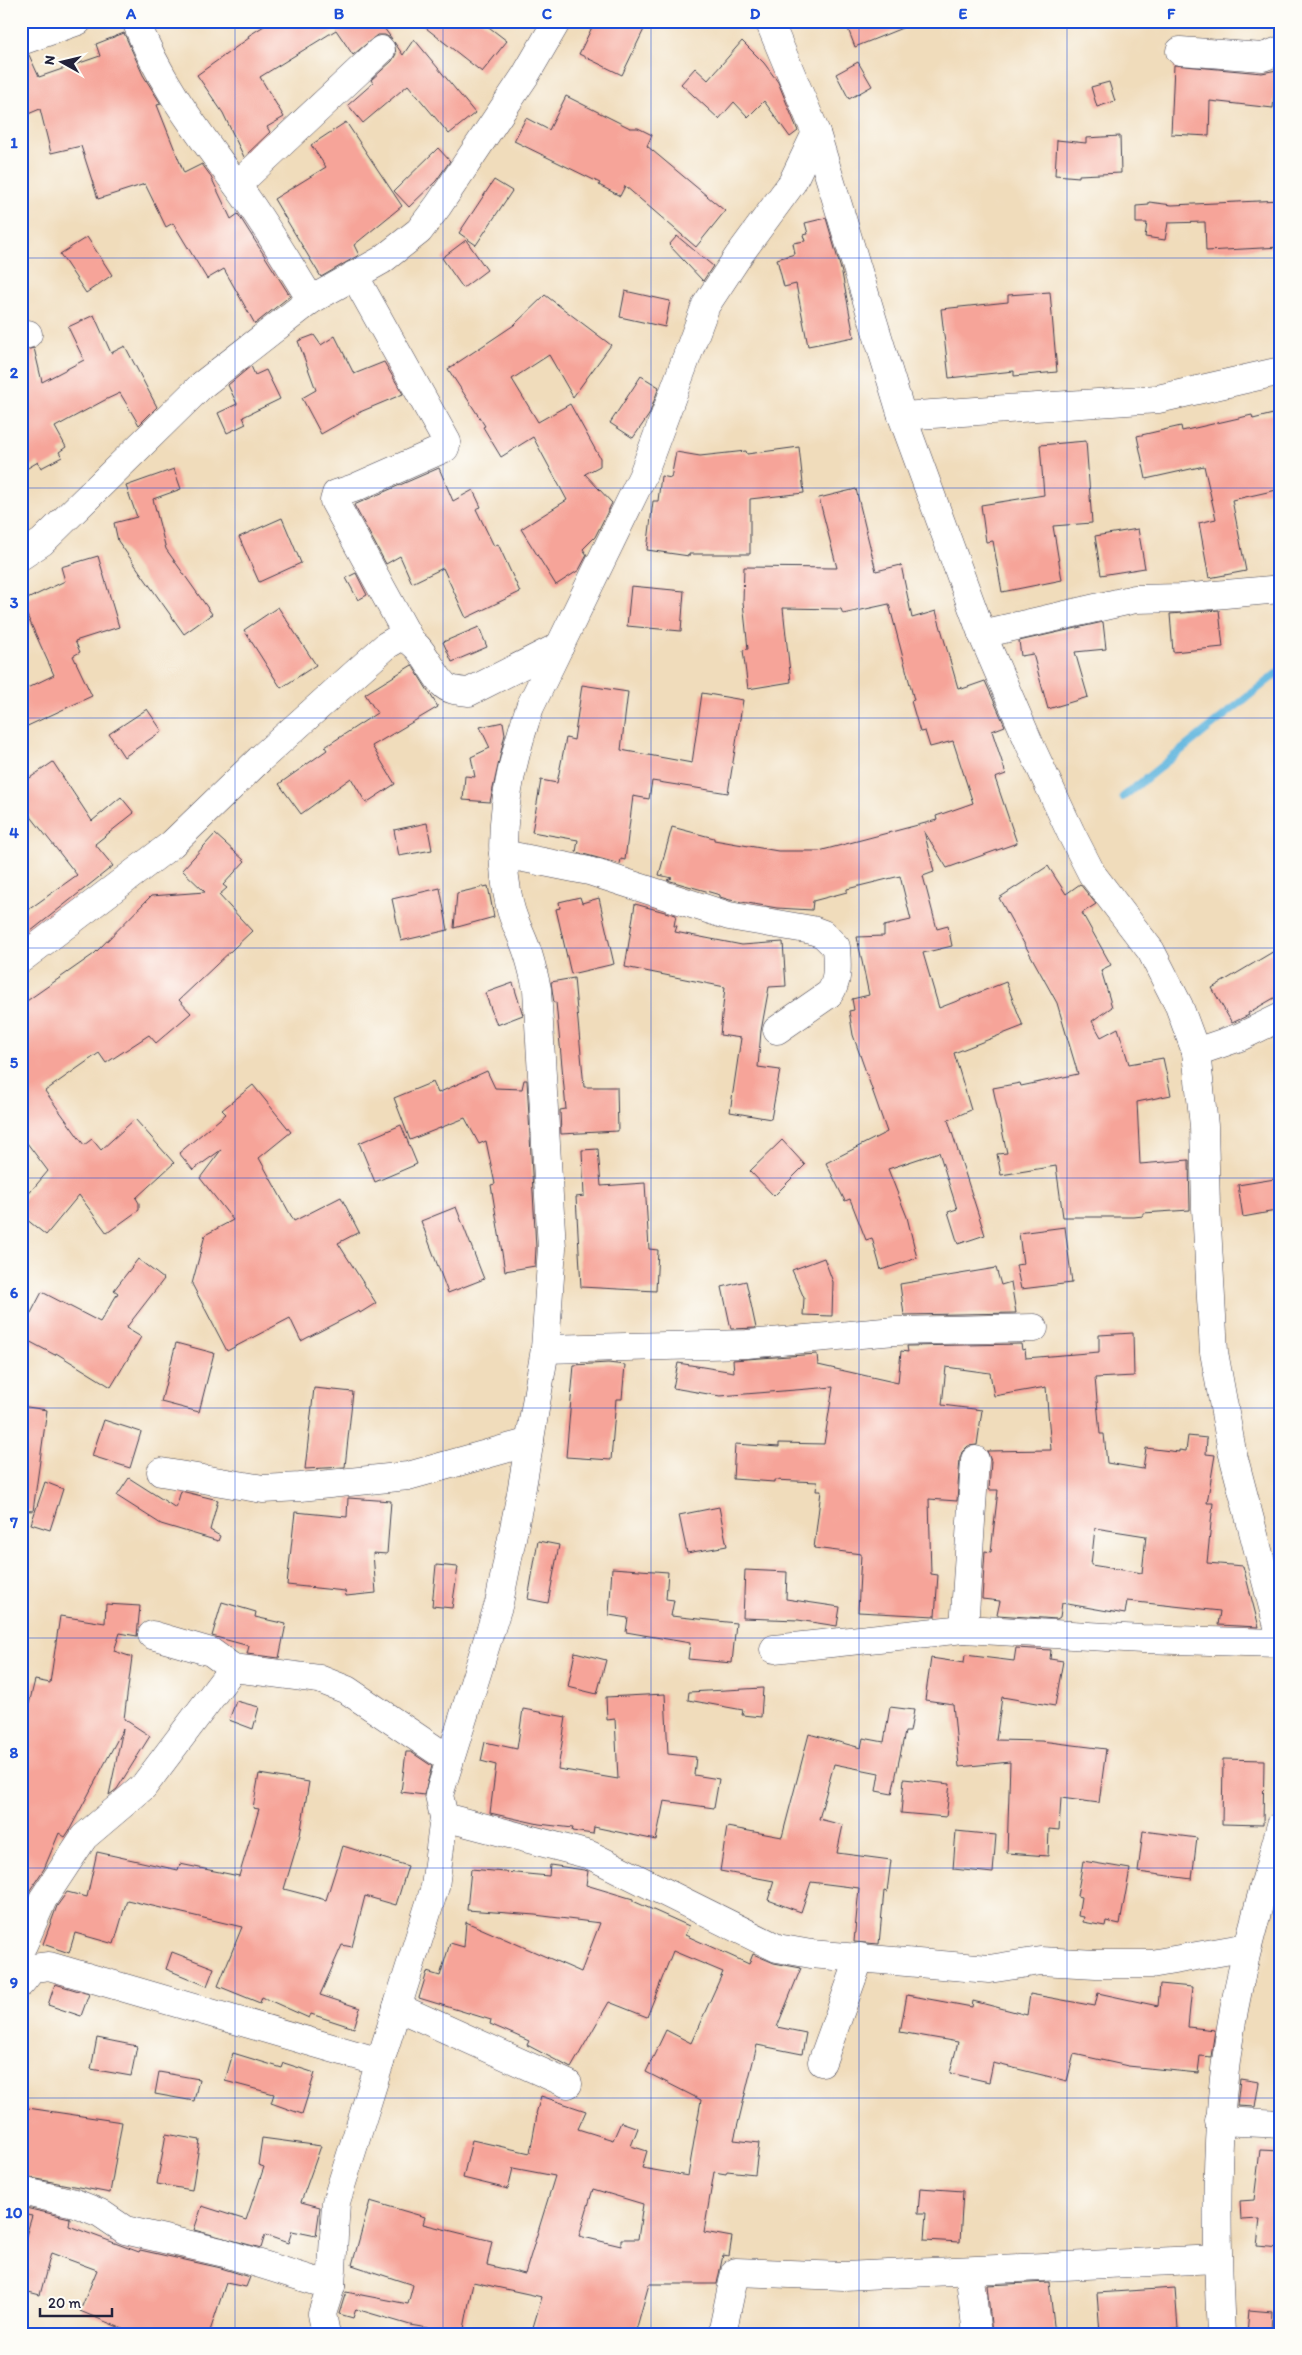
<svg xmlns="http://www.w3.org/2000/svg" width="1302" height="2355" font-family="Itim,sans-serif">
<rect width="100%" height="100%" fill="#fdfcf7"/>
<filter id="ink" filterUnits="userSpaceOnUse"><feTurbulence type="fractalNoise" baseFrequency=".02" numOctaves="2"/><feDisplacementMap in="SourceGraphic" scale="10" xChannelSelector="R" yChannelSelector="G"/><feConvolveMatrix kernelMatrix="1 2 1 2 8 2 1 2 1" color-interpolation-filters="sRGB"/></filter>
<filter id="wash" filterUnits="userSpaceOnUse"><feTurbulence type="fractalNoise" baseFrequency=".0096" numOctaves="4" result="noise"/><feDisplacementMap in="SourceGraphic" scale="20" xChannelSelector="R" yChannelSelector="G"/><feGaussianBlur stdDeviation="1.12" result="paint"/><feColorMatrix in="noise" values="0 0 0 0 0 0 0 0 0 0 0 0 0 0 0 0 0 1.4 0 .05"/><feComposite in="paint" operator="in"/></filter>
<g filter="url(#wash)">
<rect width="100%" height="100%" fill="#f0dcbb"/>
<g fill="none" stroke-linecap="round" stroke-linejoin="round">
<path stroke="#63b7df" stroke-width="8" d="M1123 797 1281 670"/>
</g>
<g id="blocks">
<g fill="#f6a499" fill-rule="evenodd">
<path d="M272 21H379L392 39 385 35H377L353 55 336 30 260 77 284 117 267 127 270 132 244 157 223 113 197 75 249 38 248 36Z"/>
<path d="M417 21H481L507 41 482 72Z"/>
<path d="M595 21H648L622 75 579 54Z"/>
<path d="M845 21H917V22L855 47Z"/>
<path d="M124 33 143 75 161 104 157 105 184 173 202 164 210 175 231 219 238 214 290 296 255 324 224 269 207 279 173 223 166 227 145 184 98 199 81 146 51 153 40 109 21 117V56L29 55 39 77 100 56 96 44Z"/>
<path d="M414 39 475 113 449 134 408 85 363 123 348 105 373 83 371 80 392 61 396 54 394 42 403 55Z"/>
<path d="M742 41 764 63 778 82 798 131 790 137 764 101 748 117 734 102 719 119 681 84 695 68 708 80Z"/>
<path d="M858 62 872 86 849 99 836 74Z"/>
<path d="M1174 65 1262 73 1277 70 1273 108 1210 101 1209 136 1171 134Z"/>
<path d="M1109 82 1115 101 1097 107 1091 87Z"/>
<path d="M566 96 630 128H638L652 135 647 146 725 211 696 247 625 186 620 196 599 185 600 183 514 141 526 118 549 130Z"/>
<path d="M346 122 402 206 354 245 359 255 321 277 274 199 326 167 311 145Z"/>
<path d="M1120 136 1121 173 1079 175V177L1055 175 1057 140 1086 143V138Z"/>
<path d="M438 148 450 161 436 181 409 207 394 191Z"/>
<path d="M494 180 512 191 476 245 459 233Z"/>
<path d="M1281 200V247L1206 251 1205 222 1168 223 1165 240 1145 237 1147 223H1136V206L1149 205V202L1172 205Z"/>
<path d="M826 218 842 273 854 337 808 346 796 284 784 287 777 259 795 254 793 243 805 241 803 235 808 234 805 223Z"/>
<path d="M677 236 713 266 703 281 669 245Z"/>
<path d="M87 237 112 275 86 293 60 254Z"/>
<path d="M466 240 487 270 463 288 442 258Z"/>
<path d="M625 291 670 301 665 327 620 317Z"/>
<path d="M1050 292 1057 372 1014 376V371L949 378 941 309 1008 302V295Z"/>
<path d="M545 295 611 345 573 397 549 355 512 379 538 422 570 404 600 458V466L585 474 612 503 595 537 583 549 587 555 579 570 556 585 521 529 567 500 533 437 501 457 483 427 485 426 448 369 514 325Z"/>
<path d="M94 315 111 353 125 346 157 407 139 425 120 393 105 400 55 427 66 447 59 452 62 457 41 468 38 462 21 472V351L34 348 42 382 84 360 68 327Z"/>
<path d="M314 335 321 345 335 336 354 374 384 362 403 394 360 412 321 434 302 398 316 390 298 341Z"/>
<path d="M251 366 255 375 266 370 280 399 243 417 246 424 227 433 218 413 237 404 228 385Z"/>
<path d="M641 376 659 387 649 415 633 438 610 423Z"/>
<path d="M1281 412V489L1232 500 1246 571 1209 578 1199 523 1216 519 1204 466 1146 479 1137 436 1181 426 1182 431 1252 415 1253 419Z"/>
<path d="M1086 441 1092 523 1053 526 1062 580 1002 592 993 541 986 542 981 505 1044 495 1040 445Z"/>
<path d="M799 447 804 493 750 499V554H689V556L647 550 653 501H658L661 476 671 478 676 452 700 456 746 451 747 454Z"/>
<path d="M439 468 453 501 473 490 481 507 476 509 494 546 498 544 520 592 466 618 443 568 412 583 400 556 386 564 354 505Z"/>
<path d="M174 469 181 489 153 499 166 549 212 614 184 634 118 541 114 523 137 517 126 486Z"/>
<path d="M856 489 876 571 901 565 912 618 936 611 958 688 962 687V689L985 681 1005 726 992 731 1006 774 995 778 1017 843 947 868 924 831 934 872 923 876 937 929 948 926 952 946 923 953 939 1008 1006 982 1023 1026 954 1053 971 1110 948 1120 985 1235 958 1244 948 1212 957 1209 939 1152 888 1169 907 1217 917 1258 881 1270 872 1238 866 1240 850 1199 845 1201 826 1163 887 1132 853 1035 849 1011 854 1010 852 999 869 995 857 937 884 936V926L911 920 900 876 847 889V892L813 901 812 910 777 908 730 900 720 897V895L667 880 672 878 659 875 672 827 714 838V840L778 851H819L937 820 936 816 973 803 953 741 930 747 925 731 920 732 911 701 914 700 889 604 843 614 841 609 783 608 791 682 748 689 743 650 748 649 743 602 744 567 837 568 819 498Z"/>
<path d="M282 518 301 563 259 582 239 537Z"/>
<path d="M1138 529 1145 568 1101 575 1095 536Z"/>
<path d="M98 556 119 627 75 641 80 652 73 656 92 696 21 729V691L54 675 21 602 65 581 61 567Z"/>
<path d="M356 573 367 595 358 600 346 578Z"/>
<path d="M631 586 684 591 681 631 627 626Z"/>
<path d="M278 607 316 665 281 688 244 630Z"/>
<path d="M1219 610 1223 647 1173 652 1170 614Z"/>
<path d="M1103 622 1106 649 1075 652 1088 697 1048 709 1033 654 1021 656 1019 641Z"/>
<path d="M479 627 487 647 452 662 443 642Z"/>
<path d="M412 665 438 707 372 746 395 784 366 803 351 778 301 814 279 784 327 750 325 747 377 713 365 694Z"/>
<path d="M582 685 628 692 621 750 692 763 702 693 743 700 728 793 652 781 649 799 633 796 625 860 621 859 620 864 576 852 578 840 532 832 541 780 557 783 566 738 574 740Z"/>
<path d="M147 709 162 731 124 757 109 734Z"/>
<path d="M503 722 505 734 490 802 463 800 465 776 475 777 471 757 490 748 480 727Z"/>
<path d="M53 762 92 821 121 797 134 813 95 844 113 866 21 939V915L77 875 21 804V784Z"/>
<path d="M427 823 432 850 399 856 394 830Z"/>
<path d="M215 834 245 861 223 885 227 888 219 895 252 931 179 1000 191 1013 156 1043 149 1035 106 1063 99 1053 45 1091 84 1145 92 1139 101 1150 135 1119 174 1163 136 1198 139 1203V1210L107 1233 79 1195 46 1235 21 1215V1203L48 1171 21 1135V1005L94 954 151 896 205 892 182 870Z"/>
<path d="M1048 866 1066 894 1080 884 1096 904 1082 913 1111 965 1101 970 1112 1007 1092 1021 1101 1037 1118 1028 1129 1064 1163 1058 1171 1095 1137 1102 1140 1164 1189 1160 1190 1210 1143 1213V1216L1134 1217H1063L1056 1166 1001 1175 997 1154 1007 1153 993 1088 1020 1083 1021 1086 1078 1074 1057 1003 999 898Z"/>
<path d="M488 886 494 917 454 928 457 893Z"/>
<path d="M440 888 448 930 401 941 392 899Z"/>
<path d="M580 897 582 903 599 898 614 964 571 974 556 909 560 908 559 902Z"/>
<path d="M635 904 676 915 674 926H677L675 932 742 945 783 942 786 986 769 987 761 1031 758 1067 780 1070 771 1119 730 1112 741 1038 720 1035 725 987 625 967Z"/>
<path d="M1281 947V994L1248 1013 1249 1015 1232 1023 1212 988Z"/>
<path d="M574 978 584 1087H617L618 1131 561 1134 560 1110 566 1109 556 1002 554 1003 551 982Z"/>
<path d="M513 983 523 1015 497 1025 485 993Z"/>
<path d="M487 1071 495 1088 522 1089 524 1080H527L536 1248 535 1266 505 1271 491 1185 495 1184 486 1141 479 1144 465 1118 410 1140 394 1098 433 1082 438 1093Z"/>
<path d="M253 1085 291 1132 259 1158 294 1221 341 1197 359 1232 338 1243 376 1303 360 1313 359 1311 301 1341 290 1318 227 1351 192 1284 205 1235 233 1220 200 1178 221 1150 193 1170 179 1153 226 1114 222 1110Z"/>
<path d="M401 1125 417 1164 375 1182 359 1143Z"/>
<path d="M782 1140 805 1165 774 1196 750 1171Z"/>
<path d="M598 1149 601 1186 645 1183 649 1249 658 1250 656 1291 581 1287 576 1197 584 1196 582 1150Z"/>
<path d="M1281 1178V1210L1243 1217 1238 1185Z"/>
<path d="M456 1207 484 1279 448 1293 421 1221Z"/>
<path d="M1065 1227 1072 1283 1021 1289 1016 1265 1023 1264 1019 1233Z"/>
<path d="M824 1258 833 1282 832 1316 803 1315 804 1298 792 1270Z"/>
<path d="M138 1259 164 1279 126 1328 141 1337 111 1387 56 1353 55 1355 21 1337V1332L42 1292 100 1322 118 1293 114 1290Z"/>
<path d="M996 1268 1001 1285 1011 1282 1016 1313 904 1315 900 1284Z"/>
<path d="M746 1281 756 1328 731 1329 722 1287Z"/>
<path d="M1133 1333 1134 1376 1095 1378 1100 1434H1104L1107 1463 1143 1469 1146 1448 1179 1452V1450L1186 1451 1188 1436 1207 1438 1206 1454 1215 1455 1207 1503H1213L1207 1563 1243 1566 1259 1627 1218 1625 1220 1611 1127 1601 1125 1614 1062 1603 1060 1617 1057 1619 997 1615 1000 1601 982 1599 985 1551 991 1552 998 1490H989L991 1461 987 1451 1051 1450 1046 1387 994 1396 990 1373 946 1367 942 1405 982 1410 977 1445 968 1446 962 1452 960 1458 957 1501 929 1499 931 1574 938 1575 935 1616 858 1612 861 1554 814 1548 821 1491H816L817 1482 774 1480V1482L733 1479 735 1444 779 1447V1443L824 1444 833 1387 720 1396 673 1388 678 1363 734 1372 733 1360 817 1354 818 1365 898 1383 901 1351 908 1352 907 1346 1021 1344 1022 1350 1025 1349 1026 1358 1099 1352V1335ZM1095 1528 1146 1536 1142 1573 1091 1565Z"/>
<path d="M176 1343 214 1353 199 1412 161 1402Z"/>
<path d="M608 1363 625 1365 622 1399H616L611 1460 566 1457 574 1365Z"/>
<path d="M314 1388 353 1392 345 1467 305 1469Z"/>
<path d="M21 1406 47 1410 33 1511 21 1510Z"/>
<path d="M104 1420 141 1432 130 1468 92 1456Z"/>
<path d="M129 1478 176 1508 181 1491 218 1500 210 1530 220 1536 218 1541 161 1524 117 1496Z"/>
<path d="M45 1482 63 1489 50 1530 31 1524Z"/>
<path d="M348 1498 391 1501 387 1554 373 1553 376 1593 346 1596 345 1591 287 1585 295 1512 347 1517Z"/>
<path d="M719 1507 727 1546 687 1553 679 1515Z"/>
<path d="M538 1541 559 1545 548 1603 528 1599Z"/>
<path d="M436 1565 458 1567 452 1608 432 1606Z"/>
<path d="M612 1568 668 1572 666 1599 674 1600 671 1616 736 1623 732 1663 688 1659 690 1643 626 1632 628 1618 609 1615Z"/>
<path d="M745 1570 787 1572 786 1599 840 1607 837 1626 798 1620 743 1618Z"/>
<path d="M222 1602 256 1612 255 1617 286 1624 279 1658 247 1654 249 1646 212 1636Z"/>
<path d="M106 1604 140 1606 137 1636 120 1633 114 1651 132 1657 124 1719 150 1736 117 1789 109 1795 123 1729 69 1831 65 1837 59 1833 44 1869 30 1890 21 1910V1710L27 1712 35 1680 50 1683 60 1616 105 1623Z"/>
<path d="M1016 1648 1051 1650 1050 1659 1063 1661 1055 1706 1002 1697 996 1740 1041 1741 1106 1749 1099 1803 1061 1798 1059 1830 1049 1829 1048 1856 1007 1853 1010 1762 959 1767 953 1704 925 1700 931 1658 964 1663 965 1655 1014 1661Z"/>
<path d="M575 1652 606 1660 597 1694 568 1687Z"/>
<path d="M763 1688 761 1717 742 1715 743 1710 688 1700 689 1692Z"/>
<path d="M665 1694 668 1754 696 1757 694 1775 719 1779 714 1808 664 1801 656 1840 594 1827 593 1834 572 1831 573 1828 539 1824 490 1813 496 1765 481 1761 485 1742 517 1749 523 1709 566 1717 558 1769 618 1779 615 1719 607 1720 606 1697Z"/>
<path d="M236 1701 259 1707 253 1729 229 1720Z"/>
<path d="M890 1707 914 1710 910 1732H905L892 1794 876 1791 879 1773 834 1764 819 1819 843 1825 837 1853 891 1860 887 1892 884 1891 879 1944 854 1942 859 1888 811 1882 801 1912 768 1900 774 1881 720 1871 727 1827 782 1837 809 1734 861 1748 863 1738 884 1742Z"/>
<path d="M406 1752H411L432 1766 424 1795 401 1792Z"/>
<path d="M1223 1759 1264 1760 1263 1825 1222 1824Z"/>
<path d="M259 1774 309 1782 300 1835 284 1889 326 1900 343 1846 408 1866 396 1905 365 1896 352 1947 342 1945 320 1995 360 2008 354 2028 311 2014 309 2018 262 1997 260 2003 218 1986 242 1927 127 1900 114 1944 75 1933 69 1953 43 1944 57 1906 67 1892 87 1897 97 1852 178 1870 180 1864 239 1876 259 1809 253 1808Z"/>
<path d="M904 1779 950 1784 946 1817 901 1813Z"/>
<path d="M956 1831 996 1835 993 1873 953 1869Z"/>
<path d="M1143 1831 1197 1838 1192 1879 1138 1872Z"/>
<path d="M1083 1861 1130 1869 1120 1924 1106 1921 1105 1926 1083 1922 1084 1917 1078 1916 1081 1897 1077 1896Z"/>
<path d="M550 1865 584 1870 588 1871 586 1885 633 1899V1901L689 1926 685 1935 749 1964 753 1954 774 1963 801 1968 777 2027 806 2033 802 2054 757 2045 734 2140 759 2143 755 2174 727 2171 726 2174 714 2172 704 2232 732 2237 729 2256 723 2255 717 2284H649L635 2334H531L542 2297 473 2282 463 2334 410 2325 356 2309 353 2318 339 2314 346 2292 408 2304 413 2285 352 2265 370 2201 425 2217 423 2224 492 2241 487 2265 525 2274 555 2176 513 2168 508 2189 463 2178 472 2140 530 2153 537 2115 536 2114 541 2096 586 2111 578 2129 613 2140 621 2122 638 2128 631 2146 647 2151 642 2168 688 2176 701 2100 646 2072 666 2030 691 2043 723 1972 673 1951 647 2017 609 2002 571 2068 527 2045 529 2041 490 2024 491 2020 419 1998 427 1972 440 1976 450 1943 464 1947 466 1922 581 1972 600 1923 535 1915 467 1910 471 1869 549 1876ZM593 2189 643 2204 638 2239H621V2246L579 2236Z"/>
<path d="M172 1952 214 1968 207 1986 166 1969Z"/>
<path d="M55 1984 89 1994 81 2016 48 2005Z"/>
<path d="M1160 1984 1192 1987 1188 2027 1215 2030 1211 2057 1200 2056 1198 2073 1128 2066 1074 2054 1067 2081 993 2063 989 2082 950 2073 958 2042 900 2032 907 1995 972 2007 973 2001 1027 2015 1030 1994 1095 2006 1098 1993 1158 2006Z"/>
<path d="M97 2038 137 2046 131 2076 91 2069Z"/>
<path d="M233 2053 282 2068 284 2063 315 2073 302 2114 271 2103 274 2094 225 2081Z"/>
<path d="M159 2072 199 2079 194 2101 155 2094Z"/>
<path d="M1240 2079 1259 2082 1255 2107 1237 2106Z"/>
<path d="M21 2107 122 2122 110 2193 21 2176Z"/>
<path d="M166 2134 200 2140 192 2190 157 2184Z"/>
<path d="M262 2138 321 2146 301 2202 320 2207 316 2236 292 2231 288 2243 265 2235 261 2248 194 2230 202 2206 246 2220 264 2167 258 2165Z"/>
<path d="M1260 2150 1281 2151V2248L1257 2246 1260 2219 1241 2220 1240 2201 1254 2200Z"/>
<path d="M920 2188 963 2191 960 2242 924 2240 926 2213H918Z"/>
<path d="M21 2207 70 2218 69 2226 139 2252 140 2250 221 2268 250 2277 246 2287 226 2283 209 2334H135L80 2311 97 2270 51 2253 40 2295 21 2290V2252L32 2216 21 2214Z"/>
<path d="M1049 2282 1055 2334H992L987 2285Z"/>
<path d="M1175 2288 1178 2329 1100 2334 1097 2293Z"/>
<path d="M1249 2310 1272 2312 1271 2334H1247Z"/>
</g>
</g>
</g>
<g filter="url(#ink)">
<use href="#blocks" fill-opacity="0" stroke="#413e4e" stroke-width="1"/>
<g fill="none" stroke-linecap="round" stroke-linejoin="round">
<g stroke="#413e4e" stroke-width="29">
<g id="minor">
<path d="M136 21C160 86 204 139 244 195 268 229 289 264 311 300"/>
<path d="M769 21 816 133 902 416 982 634 1030 745 1071 833 1092 874 1151 951 1179 1006 1196 1052 1204 1126 1206 1208 1214 1352 1232 1451 1281 1638"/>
<path d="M21 41 78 21"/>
<path d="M1180 51 1263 57 1281 50"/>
<path d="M237 185 381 50"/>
<path d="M354 275 447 442 445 448 354 488 336 494 334 501 410 640"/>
<path d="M21 336 28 334"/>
<path d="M902 416 1158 399 1281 371"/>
<path d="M21 556 42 542 202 385 311 300 382 260 419 231 438 206 525 76 557 21"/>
<path d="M982 634 1135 599 1181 598 1281 589"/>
<path d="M503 854 589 871 729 916 812 930 823 934 836 947C837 963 839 982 829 994L777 1030"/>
<path d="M21 959 172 844 260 759 387 645 399 638C420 637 431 672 443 684 449 691 461 691 469 692L560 646"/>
<path d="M1196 1052 1240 1037 1281 1017"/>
<path d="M545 1349 747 1344 895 1331 1034 1328"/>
<path d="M161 1472 263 1489 300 1487 408 1476 530 1442"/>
<path d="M964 1629 975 1460"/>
<path d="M152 1635 211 1652 233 1668 319 1679 347 1690 449 1759"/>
<path d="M774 1649 964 1629 1142 1639 1281 1643"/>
<path d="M444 1817 439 1795 499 1603 521 1493 545 1349 552 1248 537 989C534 976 531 961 526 948 521 934 513 920 510 906 494 839 508 771 530 707L642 477 706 305 739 255 792 183 816 133"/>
<path d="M23 1945 43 1899 84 1837 143 1787 233 1668"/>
<path d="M21 1983 33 1968 49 1966 380 2062"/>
<path d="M397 2007 568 2084"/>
<path d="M822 2062 860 1957"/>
<path d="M1219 2121 1281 2124"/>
<path d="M21 2191 75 2203 100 2213 125 2230 225 2253 331 2286"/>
<path d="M969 2271 977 2334"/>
<path d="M326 2334 322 2314 331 2286 336 2202 435 1887 444 1817 590 1855 777 1948 811 1954 989 1969 1040 1961 1096 1964H1151L1248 1947"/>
<path d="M722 2334 735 2272 844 2276 1217 2259"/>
<path d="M1221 2334C1216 2232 1214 2128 1231 2027 1242 1959 1263 1892 1281 1825"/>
</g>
</g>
<use href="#minor" stroke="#fff" stroke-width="28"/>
</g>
</g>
<path fill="none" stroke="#1d4ed8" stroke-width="1" stroke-opacity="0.55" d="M235 21V2334M443 21V2334M651 21V2334M859 21V2334M1067 21V2334M21 258H1281M21 488H1281M21 718H1281M21 948H1281M21 1178H1281M21 1408H1281M21 1638H1281M21 1868H1281M21 2098H1281"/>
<rect width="1302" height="2355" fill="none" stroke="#fdfcf7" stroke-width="55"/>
<g transform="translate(62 62) rotate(278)" stroke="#fdfcf7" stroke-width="4" paint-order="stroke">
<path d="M0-4L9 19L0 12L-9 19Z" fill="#22223b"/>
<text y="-8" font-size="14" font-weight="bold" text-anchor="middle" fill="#22223b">N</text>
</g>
<path d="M40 2308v8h72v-8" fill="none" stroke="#22223b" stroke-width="2.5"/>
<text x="48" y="2308" font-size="15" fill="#22223b" stroke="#fdfcf7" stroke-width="4" paint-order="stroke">20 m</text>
<rect x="28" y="28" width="1246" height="2300" fill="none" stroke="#1d4ed8" stroke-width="2"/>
<g font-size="16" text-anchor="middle" font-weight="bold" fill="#1d4ed8">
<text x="131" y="19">A</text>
<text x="339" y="19">B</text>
<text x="547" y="19">C</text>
<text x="755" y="19">D</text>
<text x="963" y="19">E</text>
<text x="1171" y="19">F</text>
<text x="14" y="148">1</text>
<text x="14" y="378">2</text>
<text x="14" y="608">3</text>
<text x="14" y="838">4</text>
<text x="14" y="1068">5</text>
<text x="14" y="1298">6</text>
<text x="14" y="1528">7</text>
<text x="14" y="1758">8</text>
<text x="14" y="1988">9</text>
<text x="14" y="2218">10</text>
</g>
</svg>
